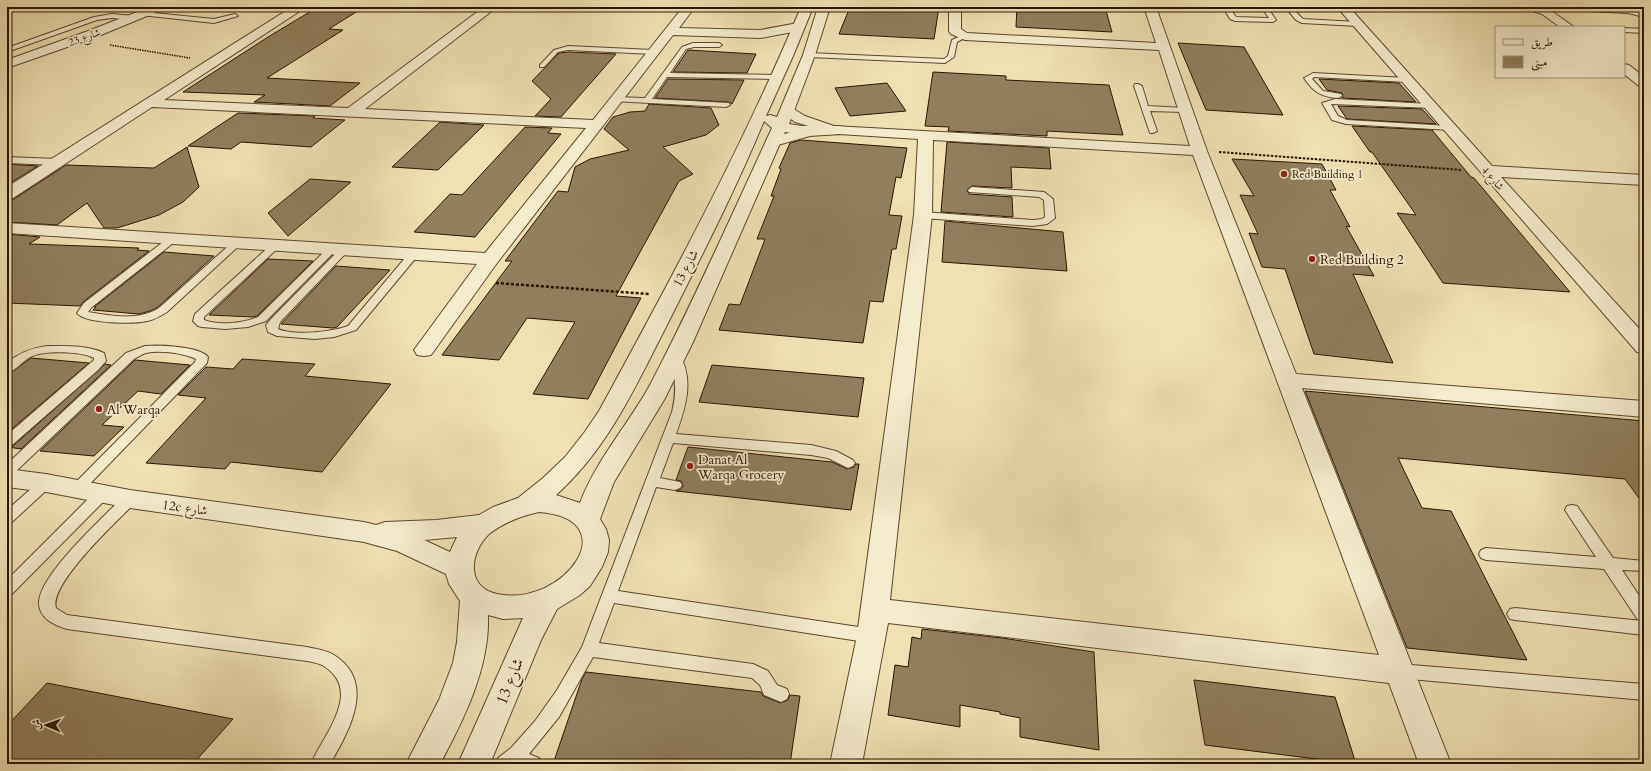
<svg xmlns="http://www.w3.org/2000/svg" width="1651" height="771" font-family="Cardo,Amiri,serif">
<rect width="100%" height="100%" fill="#f0e1b3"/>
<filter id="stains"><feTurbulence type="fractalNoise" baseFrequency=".005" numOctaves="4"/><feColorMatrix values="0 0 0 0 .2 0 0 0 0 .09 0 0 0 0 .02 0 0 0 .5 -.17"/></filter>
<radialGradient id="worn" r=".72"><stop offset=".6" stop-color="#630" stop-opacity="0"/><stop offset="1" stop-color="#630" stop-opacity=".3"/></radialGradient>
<g fill="#917f5e" stroke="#2a1502">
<path d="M318 7H364L329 29 343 30 267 78 360 83 330 106 254 102 265 95 183 92 268 37Z"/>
<path d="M850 7H939L934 39 839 34Z"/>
<path d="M1017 7H1105L1112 32 1016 27Z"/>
<path d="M1178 43 1244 47 1283 115 1206 110Z"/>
<path d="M688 50 756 54 747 73 673 72Z"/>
<path d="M568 52 616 54 561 117 535 116 551 99 532 81 559 53Z"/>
<path d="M933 72 1006 76V80L1109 85 1123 135 1047 131V136L948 131 949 127 925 126Z"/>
<path d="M668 79 744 80 732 104 729 102 655 98Z"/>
<path d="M1319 79 1399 83 1416 102 1342 98 1343 96 1342 93 1327 90Z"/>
<path d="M887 83 906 111 850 116 835 88Z"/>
<path d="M649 104 711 108 719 125 706 135 663 147 693 174 679 181 616 296 641 298 588 399 533 394 575 322 527 318 499 360 442 355 512 261H505L558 191 568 192 575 167 590 159 629 150 604 129 613 117 630 112 645 111Z"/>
<path d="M1338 106 1422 109 1436 124 1347 119Z"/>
<path d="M238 113 315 116 313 118 345 120 311 147 241 142 231 149 188 146Z"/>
<path d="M440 122 484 125 438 170 392 167Z"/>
<path d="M1352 126 1432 130 1471 177 1474 178 1570 292 1443 283 1397 213 1416 215 1372 152H1370Z"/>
<path d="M525 127 552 128 548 133 561 134 475 237 414 232 450 194 462 195Z"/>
<path d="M801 140 907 148 901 178 896 177 889 215 902 216 896 249H892L883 302 870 301 863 343 719 330 729 304 740 305 765 239H757L774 196H771L781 169 779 168 790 143Z"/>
<path d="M947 142 1049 148 1051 169 1011 167 1012 188 972 186 967 190 969 194 1012 197 1013 217 941 212Z"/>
<path d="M187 147 199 187 183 202 159 215 117 228H104L87 203 57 225 7 222V200L14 199 66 165 154 168Z"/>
<path d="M1232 159 1322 164 1336 190H1330L1350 227 1346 226 1374 276 1353 274 1393 363 1314 354 1285 269 1262 267 1249 233 1258 234 1240 195 1254 196Z"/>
<path d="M7 164 38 166 7 185Z"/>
<path d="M310 179 351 182 288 236 268 213Z"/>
<path d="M945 221 1063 232 1067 271 942 262Z"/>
<path d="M7 234 40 237 29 244 139 248 137 250 149 251 83 302 80 306 7 303Z"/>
<path d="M164 252 214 256 158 307 150 311 139 314 93 310 96 307H94Z"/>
<path d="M268 259 313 261 257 316 253 317 209 315Z"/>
<path d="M336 266 390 270 337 327 333 328 281 324Z"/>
<path d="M31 358 89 363 7 433V375Z"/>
<path d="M242 359 315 364 305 376 391 384 322 472 231 462 225 469 146 463 206 398 178 395 206 367 233 369Z"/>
<path d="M135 360 190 365 161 394 138 391 102 425 124 427 94 456 40 451Z"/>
<path d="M105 364 111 365 21 449 8 447 13 446Z"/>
<path d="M712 365 864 378 858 417 699 402Z"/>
<path d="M1305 391 1644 421V505L1625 479 1398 458 1422 508 1451 511 1527 660 1407 648Z"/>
<path d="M688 447 832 462 847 469 854 467 856 464H859L851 510 676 491 681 489 683 486 681 481 676 480Z"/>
<path d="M922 629 1002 638 1094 652 1099 750 1020 737V718L1000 714V712L960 705V727L888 715 895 665 908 667 912 637 921 639Z"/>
<path d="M586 672 761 692 763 696 780 703 788 700 790 695 800 696 790 764H553L582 679Z"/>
<path d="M1194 680 1335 697 1356 764 1205 745Z"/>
<path d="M47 683 233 719 193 764H7V726Z"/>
</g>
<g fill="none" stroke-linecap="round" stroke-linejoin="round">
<g stroke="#5c482e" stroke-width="2">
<g id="service">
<path d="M1223 7H1229L1236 17 1269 18 1261 7H1267L1276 20 1273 22 1235 21 1230 19Z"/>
<path d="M1285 7H1291L1303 19 1358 22 1361 24 1358 26 1302 23 1296 20Z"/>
<path d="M1544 7 1628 9 1644 13V17L1628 13 1547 9Z"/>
<path d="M143 12 214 19 235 14 238 16 214 23 141 15 140 14Z"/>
<path d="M112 14 134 16 137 18 134 20 112 18 97 20 7 52V48L94 17Z"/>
<path d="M1624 28 1644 29V33L1624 32Z"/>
<path d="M965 34 968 36 957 42 954 57 945 63 809 57 806 55 809 53 944 59 948 56 952 40Z"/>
<path d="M693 43H719L722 45 719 47H694L686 49 670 73 776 75 780 77 776 79 667 77 652 99 729 103 730 105 726 107 612 101V97H615L645 98 682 47Z"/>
<path d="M568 46 653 50 656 52 653 54 568 50 558 52 544 67H540V65L554 50Z"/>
<path d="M1313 73 1407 78 1411 80 1407 82 1314 77 1312 79 1323 91 1341 94 1342 96 1338 98C1322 97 1313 92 1304 78Z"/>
<path d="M1135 84H1138L1142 86 1148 106 1184 108 1188 110 1184 112 1150 111 1157 131 1153 133H1150L1134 86Z"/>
<path d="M1335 99 1431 104H1434V108L1331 104 1338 116 1347 120 1450 126 1454 128 1450 130 1346 124 1332 120 1322 103Z"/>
<path d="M7 157 57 159 61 162 57 165 7 163Z"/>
<path d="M972 187 1044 192 1053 199 1055 218 1047 224 1033 226 923 218 918 215 923 212 1033 220 1042 219 1045 217 1044 200 1039 197 969 192 968 190Z"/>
<path d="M174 235 177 236 179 238 177 240 92 307 88 312C112 316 138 321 159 308L235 240H241L243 242 167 312C160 316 154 320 147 321 134 324 85 324 77 313L84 303 171 236Z"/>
<path d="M276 242 281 245 279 247 204 317V320C220 326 243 323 258 317L329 247H335L337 249 266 321 248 327 225 329 202 327 198 326 193 321 195 314 273 243Z"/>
<path d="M345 246 350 249 348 251 280 322 278 329C293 336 332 332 348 326L410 252 414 251 419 254 356 330 334 337 315 339 277 336 268 332 266 325 272 318 342 247Z"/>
<path d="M47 346C66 346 87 345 104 353L106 361 98 370 12 445 7 446V435L94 360V358C81 351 43 350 30 357 22 362 16 370 7 373V363C19 353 31 348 47 346Z"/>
<path d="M145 346C158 345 200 346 208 357L207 363 80 494 75 495 70 494 68 490 195 362 196 359C183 353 160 350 146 353 142 354 138 357 134 359L12 475 7 477V464L126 353Z"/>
<path d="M675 353 679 354C695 380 685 409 676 434L811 445 836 451 853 460 855 463 853 466 848 468 828 458 811 455 673 443 660 478 680 482 682 485 680 488 675 490 656 487 618 591 872 629 878 631 880 636 878 641 872 643 614 603 599 643 753 664 768 671 777 685 787 689 789 694 787 699 781 702 764 695 760 685 752 678 593 657 559 717 529 754 539 758 542 764H495L498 758 511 748 535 721 557 690 582 647 672 412C677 393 676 376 669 357L671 354Z"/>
<path d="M46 478 51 480 53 483 51 486 12 522 7 523V510L41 480Z"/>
<path d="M102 489 107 490 109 494 107 498 12 594 7 596V580L97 490Z"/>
<path d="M130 494 135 495 137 499 135 503C117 521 49 584 56 608L67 615 307 647C316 649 326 650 334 655 377 682 349 731 330 764H311C323 735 365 690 322 665 318 663 312 662 307 661L67 629C54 625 38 618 39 601 42 572 104 517 125 495Z"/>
<path d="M1572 505 1577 506 1613 558 1644 561V571L1622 570 1644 603V635L1515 620 1510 619 1507 614 1510 609 1515 608 1643 621 1638 620 1604 569 1486 560 1481 558 1479 554 1481 550 1486 548 1596 557 1565 510 1567 506Z"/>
<path d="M1399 664 1644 684V700L1399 678 1393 676 1391 671 1393 666Z"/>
</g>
</g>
<g stroke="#5c482e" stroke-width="2">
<g id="minor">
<path d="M292 7H306L164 100 348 108 484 7H497L365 109 593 120 683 7H695L679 28 760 30 798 23 802 24 804 27 802 30 798 31 760 38 673 35 497 263 431 355 424 356 417 355 414 350 477 264 7 233V223L485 253 586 128 152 107 13 198 7 199V187Z"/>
<path d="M949 7H961V29L967 33 1156 43 1144 7H1156L1207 151 1296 374 1644 401V417L1302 388 1451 764H1419L1389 683 888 623 862 764H830L857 636 914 215 918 139 839 134 810 136 774 146 769 144 766 141 769 138 812 127 795 122 780 111 782 108 787 107 792 108 805 116 834 126 1190 146 1159 50 965 40 951 34 949 31ZM933 140 1193 155 1379 655 890 600 932 215Z"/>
<path d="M1337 7H1349L1492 166 1644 175V185L1501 177 1644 334V353L1637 352Z"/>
<path d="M1524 7H1542L1550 10 1574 27H1560L1542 14 1526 9Z"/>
<path d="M1624 64 1629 65 1644 77V87L1639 86 1624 74Z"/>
</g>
</g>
<g stroke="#5c482e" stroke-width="2">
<g id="tertiary">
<path d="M150 7H166L164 9 96 37 7 68V60L88 31Z"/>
<path d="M801 7H813L793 56 766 116 770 115 777 117 803 55 818 7H830L815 55 789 124 802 126H839L844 127 846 130 844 133 839 134 802 135 785 132 693 342 664 400 614 482 600 519 606 529 609 540 608 552 602 567 590 586 580 595 557 609 541 640 490 764H458L523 618 503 619 488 615C490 667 464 719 440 764H406L439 700 453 663 457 642 460 601 449 584 446 574 397 551 364 542 130 508 46 492 7 487V469L46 474 130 490 364 522 376 525 385 522 436 520 479 515 493 507 518 498 543 478 565 457 584 433 599 411C671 279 743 146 801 7ZM764 121 772 128C732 214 694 301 650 385 628 425 596 460 580 503L556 495C609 448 637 383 669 321 702 255 736 189 764 121ZM539 512C628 519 564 608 497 594 465 587 470 552 489 534 504 522 521 516 539 512ZM457 537 450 552 424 540Z"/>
</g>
</g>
<path stroke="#2a1502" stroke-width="1.5" stroke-dasharray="1.5 1" stroke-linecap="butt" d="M110 45 190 58"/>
<path stroke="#2a1502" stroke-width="2" stroke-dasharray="2.5 1.5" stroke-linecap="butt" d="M1219 152 1462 170"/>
<path stroke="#2a1502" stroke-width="2.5" stroke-dasharray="3 2" stroke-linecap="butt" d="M496 283 649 294"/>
<use href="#service" fill="#f5ecce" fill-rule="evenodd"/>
<use href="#minor" fill="#f5ecce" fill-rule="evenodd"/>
<use href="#tertiary" fill="#f5ecce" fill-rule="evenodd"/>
</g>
<g fill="#8f2418" stroke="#f5ecce" stroke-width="1.5">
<circle cx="1284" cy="174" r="4"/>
<circle cx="1312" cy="259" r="4"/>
<circle cx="99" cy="409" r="4"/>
<circle cx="690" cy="466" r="4"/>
</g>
<g text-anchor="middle" stroke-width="3.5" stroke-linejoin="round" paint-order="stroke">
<g font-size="11" fill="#2a1502" stroke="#f5ecce">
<text transform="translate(84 37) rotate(-20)" y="4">شارع 23</text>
<text transform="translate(1493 178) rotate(48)" y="4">شارع 4</text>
</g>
<g font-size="11" fill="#2a1502" stroke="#f5ecce" text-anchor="start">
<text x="1292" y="178">Red Building 1</text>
</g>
<g font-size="13" fill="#2a1502" stroke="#f5ecce" text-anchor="start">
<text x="1320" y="264">Red Building 2</text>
<text x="107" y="414">Al Warqa</text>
<text x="698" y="464">Danat Al<tspan x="698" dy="15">Warqa Grocery</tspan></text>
</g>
<g font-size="13" fill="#2a1502" stroke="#f5ecce">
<text transform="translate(685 268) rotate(-62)" y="5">شارع 13</text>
<text transform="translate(185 507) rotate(8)" y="5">12c شارع</text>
</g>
<g font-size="16" fill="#2a1502" stroke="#f5ecce">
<text transform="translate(509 681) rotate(-68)" y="6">شارع 13</text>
</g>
</g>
<rect width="1651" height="771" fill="none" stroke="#f0e1b3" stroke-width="24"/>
<rect x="8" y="8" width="1635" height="755" fill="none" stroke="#2a1502" stroke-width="2"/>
<rect x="12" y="12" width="1627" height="747" fill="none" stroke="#2a1502"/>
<rect x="1495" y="26" width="130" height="52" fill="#f5ecce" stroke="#a4967c"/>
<rect x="1503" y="39" width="20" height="6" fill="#f5ecce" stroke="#a4967c"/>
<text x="1531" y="46" font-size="12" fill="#2a1502">طريق</text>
<rect x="1503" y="56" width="20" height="12" fill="#917f5e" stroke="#a4967c"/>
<text x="1531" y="66" font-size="12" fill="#2a1502">مبنى</text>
<g transform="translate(46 725) rotate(272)" stroke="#f5ecce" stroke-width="3" paint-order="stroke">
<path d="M0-3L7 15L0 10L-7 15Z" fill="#2a1502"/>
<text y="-6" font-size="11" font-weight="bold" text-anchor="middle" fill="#2a1502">ش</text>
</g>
<rect width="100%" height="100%" filter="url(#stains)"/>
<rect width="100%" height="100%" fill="url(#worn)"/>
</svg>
